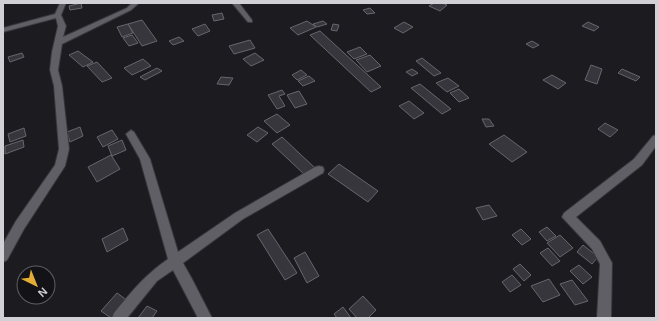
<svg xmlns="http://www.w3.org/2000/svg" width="659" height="321" font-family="Arial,sans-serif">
<rect width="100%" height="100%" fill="#1b1b20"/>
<g fill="#37363c" stroke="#67666d">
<path d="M81 3 82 8 70 10 69 6Z"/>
<path d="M434 3H442L447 5 440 11 429 6Z"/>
<path d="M370 8 375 13 367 14 363 10Z"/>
<path d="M222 13 224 19 214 21 212 15Z"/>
<path d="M142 20 157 41 142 46 128 24Z"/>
<path d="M307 21 316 27 298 35 290 28Z"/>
<path d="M323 21 327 24 317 27 313 24Z"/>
<path d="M404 22 413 27 403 33 394 28Z"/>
<path d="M588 22 599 27 594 31 582 26Z"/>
<path d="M128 24 133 33 122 37 117 27Z"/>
<path d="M205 24 210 31 198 36 192 29Z"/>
<path d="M333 24 339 25 337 31 331 30Z"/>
<path d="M320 31 381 87 371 92 310 35Z"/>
<path d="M132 35 138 43 129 46 123 38Z"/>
<path d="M179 37 184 41 173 45 169 41Z"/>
<path d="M250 40 255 48 234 54 229 46Z"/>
<path d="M532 41 539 45 533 48 526 44Z"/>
<path d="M360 47 367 54 354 59 347 52Z"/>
<path d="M78 51 93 62 83 67 69 55Z"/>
<path d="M22 53 24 57 10 62 8 57Z"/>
<path d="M255 53 264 60 251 66 243 59Z"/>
<path d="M370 55 381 66 367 72 356 60Z"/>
<path d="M422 58 441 73 434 76 416 61Z"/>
<path d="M143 59 151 66 132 75 124 68Z"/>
<path d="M97 62 112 78 102 82 87 66Z"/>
<path d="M591 65 602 69 597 84 585 80Z"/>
<path d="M157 68 162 71 145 80 140 77Z"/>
<path d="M412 69 418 73 412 76 406 72Z"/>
<path d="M622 69 640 77 636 81 618 73Z"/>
<path d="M301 70 307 75 297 80 292 75Z"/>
<path d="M552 75 566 83 558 89 543 80Z"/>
<path d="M309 76 315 81 303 86 298 81Z"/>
<path d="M221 77 233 78 229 85 217 84Z"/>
<path d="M448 78 459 86 447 92 436 83Z"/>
<path d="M420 84 451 109 442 114 411 88Z"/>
<path d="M459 89 469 98 459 102 450 93Z"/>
<path d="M282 90 285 94 279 96 285 106 277 109 268 95Z"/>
<path d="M299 91 307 104 295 108 287 95Z"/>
<path d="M409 101 424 113 414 119 399 106Z"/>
<path d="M277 114 290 125 277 133 264 121Z"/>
<path d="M482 119H489L494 126 486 127Z"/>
<path d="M605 123 618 130 610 137 598 129Z"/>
<path d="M80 127 83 136 70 142 67 132Z"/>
<path d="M258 127 268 133 257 142 247 135Z"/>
<path d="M24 128 26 136 10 142 8 134Z"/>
<path d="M112 130 118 139 103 147 97 137Z"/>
<path d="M504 135 527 152 512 162 489 144Z"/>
<path d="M282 137 315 168 305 175 272 144Z"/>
<path d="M23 140 24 147 5 154V146Z"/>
<path d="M122 140 126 150 112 156 108 146Z"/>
<path d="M111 155 120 169 97 182 88 167Z"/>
<path d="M339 164 378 191 368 202 328 174Z"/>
<path d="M489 205 497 216 483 220 476 208Z"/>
<path d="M547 227 556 236 547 241 539 232Z"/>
<path d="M123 228 128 240 107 252 102 239Z"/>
<path d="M268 229 297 273 285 280 257 235Z"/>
<path d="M521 229 531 239 522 245 512 235Z"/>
<path d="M560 235 573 248 560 257 547 243Z"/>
<path d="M583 245 598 257 592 264 577 252Z"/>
<path d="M548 248 560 261 552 266 540 253Z"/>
<path d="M305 252 319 276 307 283 294 258Z"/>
<path d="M520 264 531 275 524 281 513 269Z"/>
<path d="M579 265 592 277 583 284 570 271Z"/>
<path d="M512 275 521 285 510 292 502 282Z"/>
<path d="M549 279 560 295 543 302 531 286Z"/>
<path d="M572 280 588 301 575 305 560 284Z"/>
<path d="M117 293 128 301 111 318 101 311Z"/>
<path d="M363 296 376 310 368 318H357L349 309Z"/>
<path d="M147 306 157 311 152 318H138Z"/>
<path d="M343 307 351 318H337L334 314Z"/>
</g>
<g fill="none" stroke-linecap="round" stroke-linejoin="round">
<g stroke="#37373b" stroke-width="2">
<g id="street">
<path d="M60 3H66L61 15 66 26 63 37 127 8 132 3H139L131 10 62 44 58 70 62 86 69 149 65 166 24 229 7 260 3 262V244L16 221 55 165 59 149 54 86 50 70 52 52 58 26 56 18 3 32V28L55 14Z"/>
<path d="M232 3H239L252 20V22H248Z"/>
<path d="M131 130 134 132 150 159 178 252 235 213 315 167 319 166 323 167 324 170 323 173 243 219 183 263 192 279 212 318H198L173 270 157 281 127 318H112L114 313C133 290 144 276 168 259L140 159 126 134Z"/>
<path d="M656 135V146L642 165 576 217 600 241 612 263 611 318H597L600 264 592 249 562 217 564 213 634 159 653 136Z"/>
</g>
</g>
<use href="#street" fill="#605f66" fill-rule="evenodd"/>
</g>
<rect width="659" height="321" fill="none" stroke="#d1d1d5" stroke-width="8"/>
<g transform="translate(36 285) rotate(137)"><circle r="19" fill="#121217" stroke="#5e5e63"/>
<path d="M0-3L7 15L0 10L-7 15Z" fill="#e5ad36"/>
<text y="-6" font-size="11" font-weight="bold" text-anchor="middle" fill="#d1d1d5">N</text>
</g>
</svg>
